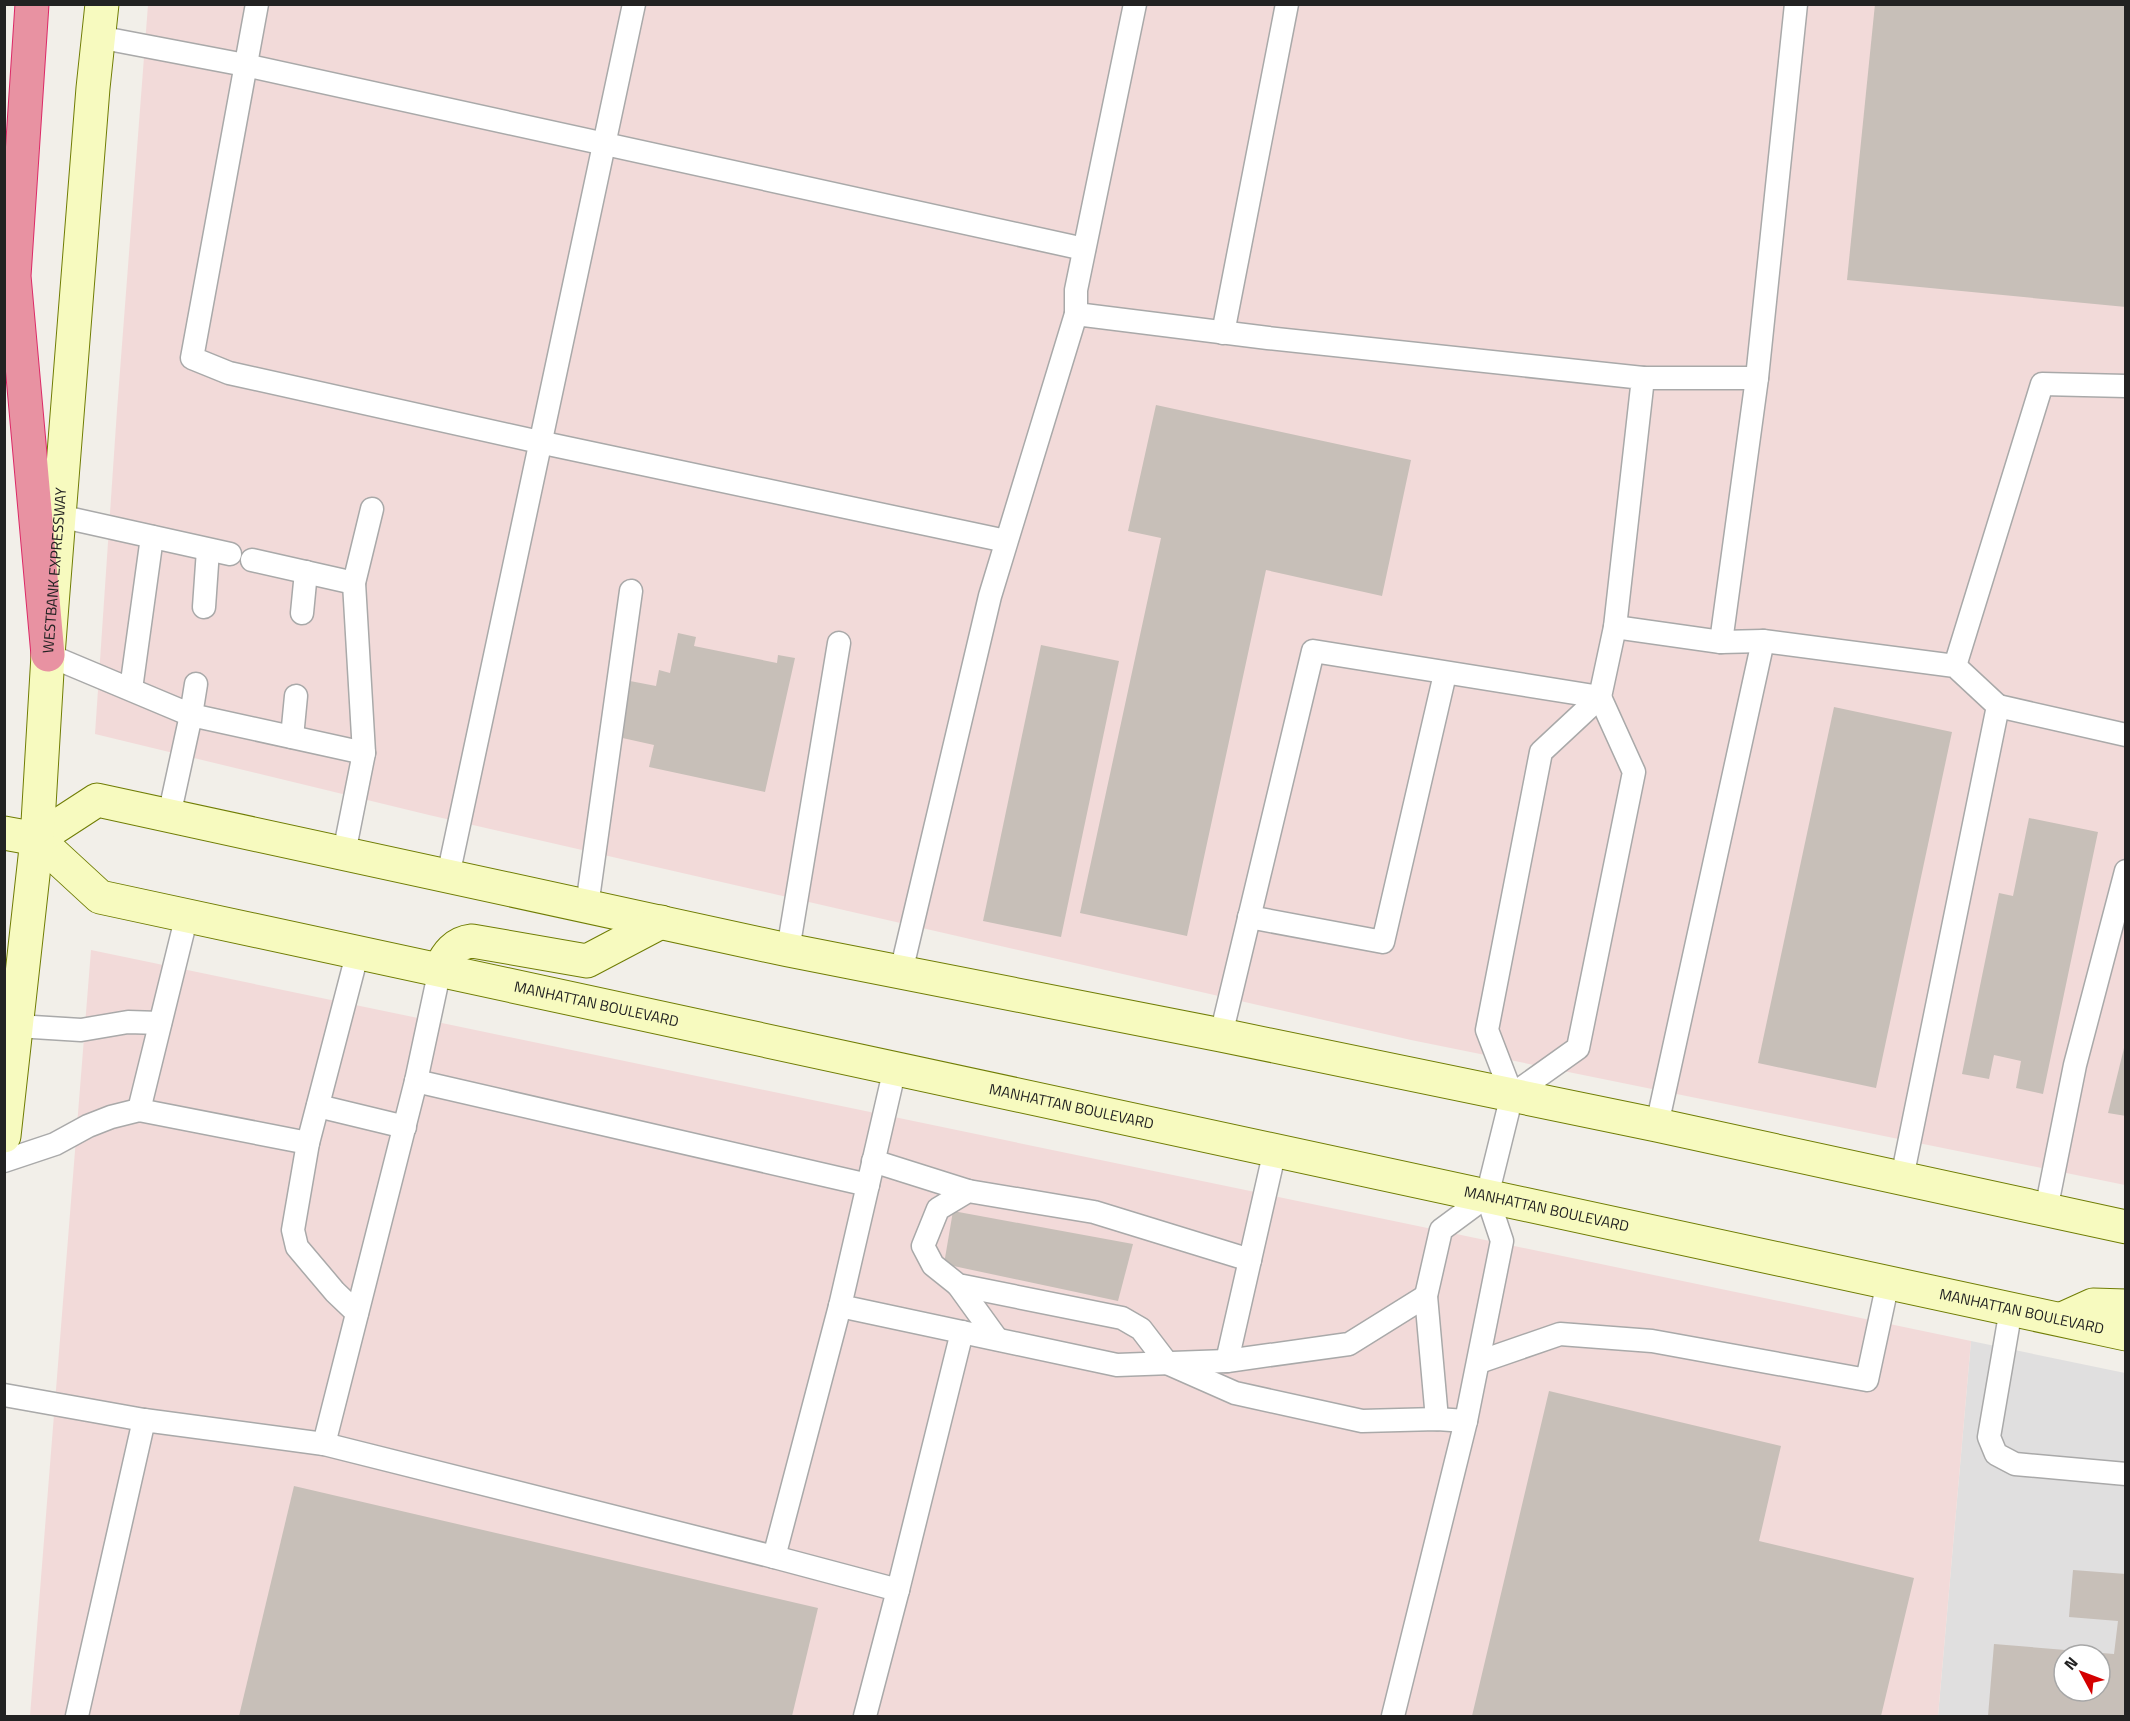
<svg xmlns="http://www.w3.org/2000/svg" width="2130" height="1721" font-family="'Titillium Web',sans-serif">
<rect width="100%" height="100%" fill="#f2efe9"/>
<path fill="#e0dfdf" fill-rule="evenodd" d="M1971 1341 2125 1373V1716H1938ZM2064 1655H2100V1691H2064Z"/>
<g fill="#f2dad9">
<path d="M148 5H2125V1185L1411 1040 429 815 95 734 117 410Z"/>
<path d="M91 950 1971 1341 1938 1716H30Z"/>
</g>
<g fill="#c7bfb8" fill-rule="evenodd">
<path d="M1875 4H2126V307L1847 280Z"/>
<path d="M1156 405 1411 460 1382 596 1266 570 1187 936 1080 913 1161 538 1128 531Z"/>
<path d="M678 633 696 637 694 646 777 663 778 655 795 658 765 792 649 767 654 745 618 737 630 681 656 686 659 670 670 673Z"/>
<path d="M1041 645 1119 661 1061 937 983 921Z"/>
<path d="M1834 707 1952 732 1876 1088 1758 1063Z"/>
<path d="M2029 818 2098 832 2043 1094 2016 1088 2021 1061 1994 1055 1989 1079 1962 1074 1999 893 2013 896Z"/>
<path d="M2126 1040V1116L2108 1113Z"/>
<path d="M953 1211 1133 1244 1118 1301 944 1264Z"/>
<path d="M1549 1391 1781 1446 1759 1541 1914 1578 1881 1716H1472Z"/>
<path d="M294 1486 818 1608 792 1716H239Z"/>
<path d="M2073 1570 2126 1574V1716H1988L1994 1644 2114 1654 2118 1621 2069 1617ZM2064 1655H2100V1691H2064Z"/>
</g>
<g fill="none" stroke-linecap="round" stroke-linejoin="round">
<g stroke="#a9a9a9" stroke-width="25">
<g id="lane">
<path d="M257 4 192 358 229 373 553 445 1006 541"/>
<path d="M98 37 245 65 1084 249"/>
<path d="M1076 314V290L1135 4"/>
<path d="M1223 333 1287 4"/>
<path d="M1643 378H1757"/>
<path d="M59 516 230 554"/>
<path d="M252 560 354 583"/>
<path d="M204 607 208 550"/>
<path d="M302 613 306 572"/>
<path d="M1615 627 1721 642 1763 641 1955 666 1998 706 1902 1178"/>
<path d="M1721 642 1757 378 1796 4"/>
<path d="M48 655 191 715 196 684"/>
<path d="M1955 666 2042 384 2126 386"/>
<path d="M131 689 152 537"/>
<path d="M1998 706 2126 735"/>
<path d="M292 737 296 696"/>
<path d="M364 753 354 583 372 509"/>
<path d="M169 816 191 715 364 753 344 853"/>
<path d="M448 876 634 4"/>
<path d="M587 906 631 591"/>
<path d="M1249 917 1383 942 1445 674"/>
<path d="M788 950 839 643"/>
<path d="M901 972 990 596 1076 314 1268 338 1643 378 1615 627 1600 697 1541 752 1487 1030 1512 1095 1487 1196 1502 1241 1466 1421 1393 1716"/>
<path d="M17 1026 81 1030 128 1022 160 1023"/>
<path d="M1221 1035 1313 651 1600 697"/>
<path d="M895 1068 840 1306 1117 1365 1227 1361 1349 1344 1426 1296"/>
<path d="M416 1081 868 1185"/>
<path d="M1512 1095 1578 1048 1634 772 1600 697"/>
<path d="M318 1106 405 1127"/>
<path d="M139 1110 187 915"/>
<path d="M1657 1125 1763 641"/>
<path d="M308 1143 293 1230 297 1247 335 1292 357 1313"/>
<path d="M4 1161 55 1144 88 1126 111 1117 139 1110 308 1143 358 951"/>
<path d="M873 1161 968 1191"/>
<path d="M2046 1210 2075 1065 2126 871"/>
<path d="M1250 1260 1094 1212 968 1191 938 1209 923 1246 933 1265 958 1285 1122 1318 1141 1329 1167 1363 1235 1393 1362 1421 1437 1419 1466 1421"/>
<path d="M958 1285 997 1339"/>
<path d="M2011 1309 1989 1437 1996 1454 2015 1464 2126 1474"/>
<path d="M1227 1361 1275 1150"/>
<path d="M1479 1362 1560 1334 1652 1341 1867 1380 1888 1282"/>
<path d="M4 1395 144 1420"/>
<path d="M1437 1419 1426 1296 1441 1230 1487 1196"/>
<path d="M324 1444 416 1081 440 969"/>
<path d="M774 1557 840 1306"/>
<path d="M898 1590 962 1332"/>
<path d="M77 1716 144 1420 324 1444 774 1557 898 1590 865 1716"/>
</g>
</g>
<g stroke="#707d05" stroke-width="35">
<g id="secondary">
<path id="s1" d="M4 833 37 839 100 897 2126 1334"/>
<path d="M37 839 97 800 788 950 1221 1035 1657 1125 2126 1227"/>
<path d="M440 969C447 954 455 943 472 941L587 961 661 922"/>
<path id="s2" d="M4 1136 37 839 48 655 93 88 102 4"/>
<path d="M2062 1319 2093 1305 2126 1306"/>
</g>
</g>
<g stroke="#dc2a67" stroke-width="35">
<path id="highway" d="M32 4 14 276 48 655"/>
</g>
<use href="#lane" stroke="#fff" stroke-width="22"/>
<use href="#secondary" stroke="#f7fabf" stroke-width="33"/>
<use href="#highway" stroke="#e892a2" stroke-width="33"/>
</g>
<g text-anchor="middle" stroke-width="5" stroke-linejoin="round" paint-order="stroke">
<g font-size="15" fill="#222" stroke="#fff">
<text dy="5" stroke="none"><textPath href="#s2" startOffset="568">WESTBANK EXPRESSWAY</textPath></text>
<text dy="5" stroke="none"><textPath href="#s1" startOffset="627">MANHATTAN BOULEVARD</textPath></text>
<text dy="5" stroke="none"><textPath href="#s1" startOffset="1113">MANHATTAN BOULEVARD</textPath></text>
<text dy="5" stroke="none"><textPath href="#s1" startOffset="1599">MANHATTAN BOULEVARD</textPath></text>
<text dy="5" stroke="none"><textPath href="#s1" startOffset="2085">MANHATTAN BOULEVARD</textPath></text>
</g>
</g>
<rect width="2130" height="1721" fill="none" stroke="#222222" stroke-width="12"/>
<g transform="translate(2082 1673) rotate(311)"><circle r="28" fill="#ffffff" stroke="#a7a7a7" stroke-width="1.5"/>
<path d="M0-4.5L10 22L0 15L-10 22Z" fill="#d40000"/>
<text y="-9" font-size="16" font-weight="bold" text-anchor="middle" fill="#222222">N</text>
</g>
</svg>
